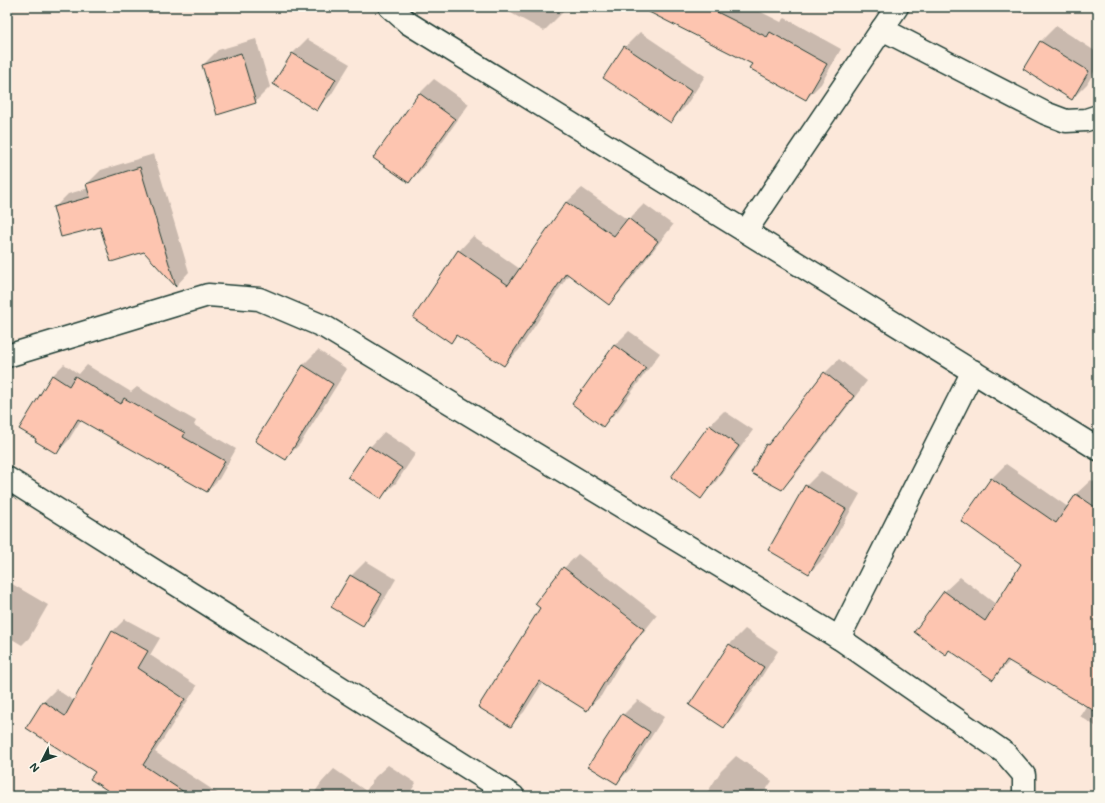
<svg xmlns="http://www.w3.org/2000/svg" width="1105" height="803" font-family="Mali,sans-serif">
<rect width="100%" height="100%" fill="#fce8da"/>
<filter id="ink" filterUnits="userSpaceOnUse"><feTurbulence type="fractalNoise" baseFrequency=".025" numOctaves="2"/><feDisplacementMap in="SourceGraphic" scale="8" xChannelSelector="R" yChannelSelector="G"/><feConvolveMatrix kernelMatrix="1 2 1 2 8 2 1 2 1" color-interpolation-filters="sRGB"/></filter>
<g filter="url(#ink)">
<g fill="#0003">
<path d="M500 7H566L563 12 544 31Z"/>
<path d="M684 7H751L781 22 785 18 841 49 821 84 806 99Z"/>
<path d="M1012 7H1027L1021 13Z"/>
<path d="M1056 26 1098 53V65L1087 84 1072 99 1024 69 1041 41Z"/>
<path d="M640 32 705 76 685 107 671 121 625 47Z"/>
<path d="M256 39 270 87 255 102 203 65 218 50Z"/>
<path d="M307 39 350 64 331 95 316 109 274 83 293 53Z"/>
<path d="M434 79 469 104 424 167 409 182 419 94Z"/>
<path d="M154 154 189 272 176 286 145 251 101 226 54 208 68 194 89 188 87 184 101 170Z"/>
<path d="M582 188 628 220 644 204 673 225 623 289 609 304 569 274 519 350 504 365 458 334 451 341 459 251 473 236 520 269 567 202Z"/>
<path d="M629 331 660 353 618 411 603 425 614 346Z"/>
<path d="M318 350 347 369 300 444 285 459 303 365Z"/>
<path d="M839 359 867 381 796 474 782 489 752 472 767 444 779 432 825 373Z"/>
<path d="M64 364 79 374 87 365 131 392 137 387 196 421 194 425 236 449 219 479 207 491 81 420 68 441 56 453 52 376Z"/>
<path d="M724 411 753 430 715 483 701 497 672 477 710 425Z"/>
<path d="M384 432 416 453 396 483 381 497 370 447Z"/>
<path d="M1006 464 1068 507 1076 494 1091 480 1098 484V728L1080 716 1087 705 1010 661 993 679 950 649 946 654 916 631 945 591 960 577 997 605 1023 564 991 479Z"/>
<path d="M821 471 860 494 824 558 809 573 769 550 806 486Z"/>
<path d="M578 554 657 615 625 655 601 696 587 709 543 682 524 712 510 726 541 607 536 604 564 568Z"/>
<path d="M366 561 396 579 378 610 363 624 351 576Z"/>
<path d="M7 581 48 605 29 638 22 645 7 636Z"/>
<path d="M125 619 160 638 150 655 197 686 155 752 222 796H118L96 772 43 702 56 689 74 701 112 632Z"/>
<path d="M745 629 778 651 739 712 724 726 691 704 730 644Z"/>
<path d="M638 700 664 717 631 768 617 783 590 766 623 715Z"/>
<path d="M736 756 772 781 762 796H705L721 771Z"/>
<path d="M388 765 416 783 408 796H312L322 782 334 769 366 791 375 777Z"/>
</g>
<g fill="#fdc5b0" stroke="#1f3d34">
<path d="M639 7H707L767 37 770 32 827 64 806 100 749 68 752 64Z"/>
<path d="M1040 41 1089 71 1072 100 1023 69Z"/>
<path d="M624 46 691 91 671 123 603 78Z"/>
<path d="M241 53 256 103 217 115 202 65Z"/>
<path d="M292 53 336 79 317 111 273 84Z"/>
<path d="M419 93 455 119 409 183 373 158Z"/>
<path d="M140 167 176 287 144 252 111 262 100 227 61 237 53 207 90 197 86 184Z"/>
<path d="M566 202 614 236 628 218 658 241 609 305 566 273 504 366 456 335 451 343 444 338V339L413 318 458 250 508 285Z"/>
<path d="M614 345 646 368 603 427 572 404Z"/>
<path d="M303 365 333 384 286 460 255 441Z"/>
<path d="M824 372 854 396 782 490 751 473 766 444 768 445Z"/>
<path d="M52 375 69 386 75 376 121 404 124 398 185 433 183 437 225 461 207 492 78 419 57 454 35 441 36 439 19 429Z"/>
<path d="M709 425 739 446 701 499 671 477Z"/>
<path d="M369 446 402 468 381 499 348 477Z"/>
<path d="M991 478 1056 523 1076 494 1098 509V713L1007 660 993 680 949 650 946 655 914 632 944 591 985 621 1021 564 961 521Z"/>
<path d="M805 485 846 509 809 574 768 550Z"/>
<path d="M563 567 644 629 612 670 587 711 539 681 511 727 478 707 540 608 535 604Z"/>
<path d="M350 575 382 594 363 626 331 607Z"/>
<path d="M112 631 148 651 138 668 185 699 143 765 190 796H116L90 779 95 772 26 728 43 701 65 716Z"/>
<path d="M729 644 764 667 724 728 689 705Z"/>
<path d="M622 714 650 732 617 784 588 766Z"/>
</g>
<g fill="none" stroke-linecap="round" stroke-linejoin="round">
<g stroke="#1f3d34" stroke-width="25">
<g id="street">
<path d="M390 7 408 23 1098 449"/>
<path d="M882 29 1045 113 1066 121 1086 120 1098 116"/>
<path d="M746 231 897 7"/>
<path d="M7 356 208 295 259 299 325 327 839 638 1005 753 1024 775V796"/>
<path d="M7 478 513 796"/>
<path d="M839 638 973 371"/>
</g>
</g>
<use href="#street" stroke="#fbf7ec" stroke-width="22"/>
</g>
</g>
<rect width="1105" height="803" fill="none" stroke="#fbf7ec" stroke-width="24"/>
<rect x="12" y="12" width="1081" height="779" fill="none" stroke="#1f3d34" stroke-width="1.5" filter="url(#ink)"/>
<g transform="translate(42 761) rotate(228)" stroke="#fbf7ec" stroke-width="3" paint-order="stroke">
<path d="M0-3L7 15L0 10L-7 15Z" fill="#1f3d34"/>
<text y="-6" font-size="11" font-weight="bold" text-anchor="middle" fill="#1f3d34">N</text>
</g>
</svg>
